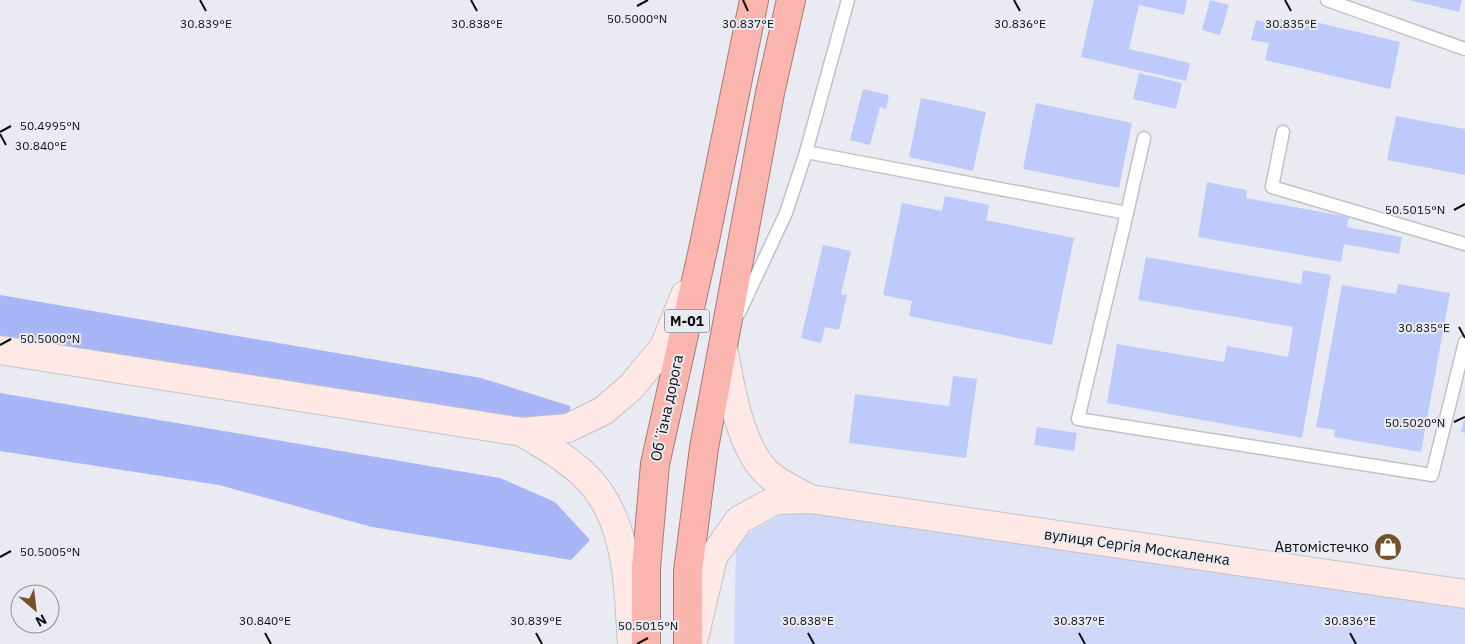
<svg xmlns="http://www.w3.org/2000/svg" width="1465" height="644" font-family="'IBM Plex Sans',sans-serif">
<rect width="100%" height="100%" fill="#eaebf2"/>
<path fill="#d0d8f9" d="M810 499 1465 594V644H734L736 540Z"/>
<g fill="#a8b5f7">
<path d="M0 295 481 378 570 406 573 431 0 358Z"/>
<path d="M0 393 500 478 555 502 590 540 571 560 372 527 219 485 0 451Z"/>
</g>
<g fill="#bfcafc">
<path d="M1094 0H1187L1184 15 1139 5 1129 49 1190 63 1186 81 1081 57Z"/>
<path d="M1210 0 1229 5 1220 35 1202 30Z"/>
<path d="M1409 0H1462L1459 12Z"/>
<path d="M1275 18 1314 27 1315 22 1400 42 1390 89 1265 60 1269 43 1251 40 1256 20 1273 24Z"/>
<path d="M1139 73 1182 83 1176 109 1133 99Z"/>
<path d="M863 89 889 95 886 109 880 107 870 145 850 140Z"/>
<path d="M921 98 986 112 973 171 909 157Z"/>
<path d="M1036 103 1132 123 1119 188 1023 169Z"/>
<path d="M1396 116 1465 129V175L1387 160Z"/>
<path d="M1207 182 1247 190 1246 198 1349 217 1347 227 1402 237 1399 254 1344 244 1341 262 1198 237Z"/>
<path d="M945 196 989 205 986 220 1074 238 1052 345 909 316 912 301 883 295 902 203 942 211Z"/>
<path d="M823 245 851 251 841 294 847 295 839 330 825 327 821 343 801 338Z"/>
<path d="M1146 257 1301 284 1303 270 1331 275 1302 438 1107 403 1117 344 1224 362 1227 346 1288 357 1293 327 1138 300Z"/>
<path d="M1398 284 1450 293 1421 452 1334 437 1335 430 1316 427 1342 285 1396 294Z"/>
<path d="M953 376 977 379 966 458 849 443 855 394 949 406Z"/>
<path d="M1464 420H1465V433L1461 432Z"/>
<path d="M1037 427 1077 433 1074 451 1034 445Z"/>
</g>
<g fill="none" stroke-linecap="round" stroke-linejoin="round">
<g stroke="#c0c2c7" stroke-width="15">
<g id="lane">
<path d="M1327 0 1465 49"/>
<path d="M1283 132 1272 187 1465 244"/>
<path d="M806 152 1127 213 1144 138"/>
<path d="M1127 213 1078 419 1432 475 1465 342"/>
<path d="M739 313 786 213 806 152 848 0"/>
</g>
</g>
<g stroke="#c0c2c7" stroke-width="30">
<g id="secondary">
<path d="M723 347C730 385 740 454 773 478 784 486 798 492 810 499"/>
<path d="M0 350 522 432 568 428 603 411 631 387 664 347 685 295"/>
<path d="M522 432C543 445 564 456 582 473 629 515 628 586 632 644"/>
<path d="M694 638 713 557 739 520 776 500 810 499 1465 594"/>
</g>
</g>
<g stroke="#a87b77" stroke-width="30">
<g id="highway">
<path d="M646 644V568L655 464 704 245 754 0"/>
<path d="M688 644V571L704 448 770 93 791 0"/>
</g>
</g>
<use href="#lane" stroke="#fff" stroke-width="12"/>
<use href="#secondary" stroke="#fee9e7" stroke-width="28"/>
<use href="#highway" stroke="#fbb5af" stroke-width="28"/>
</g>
<path fill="none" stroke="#0d0e10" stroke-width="2" d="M200 0 206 11M471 0 477 11M743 0 748 11M1014 0 1020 11M1285 0 1291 11M637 6 648 0M0 132 11 126M0 134 6 145M1454 210 1465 204M1459 327 1465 338M0 345 11 339M1454 422 1465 417M0 557 11 551M265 633 271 644M536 633 542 644M808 633 814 644M1079 633 1085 644M1350 633 1356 644M637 644 648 638"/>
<defs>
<g id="shop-disc" transform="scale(1.4375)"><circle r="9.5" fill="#74532a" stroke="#eaebf2"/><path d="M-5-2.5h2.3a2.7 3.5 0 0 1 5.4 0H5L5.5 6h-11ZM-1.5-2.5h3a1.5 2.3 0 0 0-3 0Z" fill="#fff"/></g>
</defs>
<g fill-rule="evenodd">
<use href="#shop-disc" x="1388" y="547"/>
</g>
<g text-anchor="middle" stroke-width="4" stroke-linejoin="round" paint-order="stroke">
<rect fill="#eaebf2" stroke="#4f5054" stroke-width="1" x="664.5" y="309.5" width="45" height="23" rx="4"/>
<g font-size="14" font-weight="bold" fill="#0d0e10">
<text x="687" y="326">М-01</text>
</g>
<g font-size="15" fill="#0d0e10" stroke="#eaebf2">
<text transform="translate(667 408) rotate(-78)" y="5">Обʼїзна дорога</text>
<text transform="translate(1137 547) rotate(8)" y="5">вулиця Сергія Москаленка</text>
</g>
<g font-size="15" fill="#0d0e10" stroke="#eaebf2" text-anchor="end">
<text x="1369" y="552">Автомістечко</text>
</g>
</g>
<g font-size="12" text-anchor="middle" fill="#0d0e10" stroke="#eaebf2" stroke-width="4" stroke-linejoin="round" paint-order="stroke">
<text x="637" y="23">50.5000°N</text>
<text x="206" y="28">30.839°E</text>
<text x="477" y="28">30.838°E</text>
<text x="748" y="28">30.837°E</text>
<text x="1020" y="28">30.836°E</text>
<text x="1291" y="28">30.835°E</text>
<text x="50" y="130">50.4995°N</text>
<text x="41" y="150">30.840°E</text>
<text x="1415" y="214">50.5015°N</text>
<text x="1424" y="332">30.835°E</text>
<text x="50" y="343">50.5000°N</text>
<text x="1415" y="427">50.5020°N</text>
<text x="50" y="556">50.5005°N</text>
<text x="265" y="625">30.840°E</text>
<text x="536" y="625">30.839°E</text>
<text x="808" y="625">30.838°E</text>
<text x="1079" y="625">30.837°E</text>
<text x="1350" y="625">30.836°E</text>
<text x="648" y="630">50.5015°N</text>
</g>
<g transform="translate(35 609) rotate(152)"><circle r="24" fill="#eaebf2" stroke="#929398"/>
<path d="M0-4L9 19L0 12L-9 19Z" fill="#74532a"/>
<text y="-8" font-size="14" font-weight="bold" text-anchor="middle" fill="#0d0e10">N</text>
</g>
</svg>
